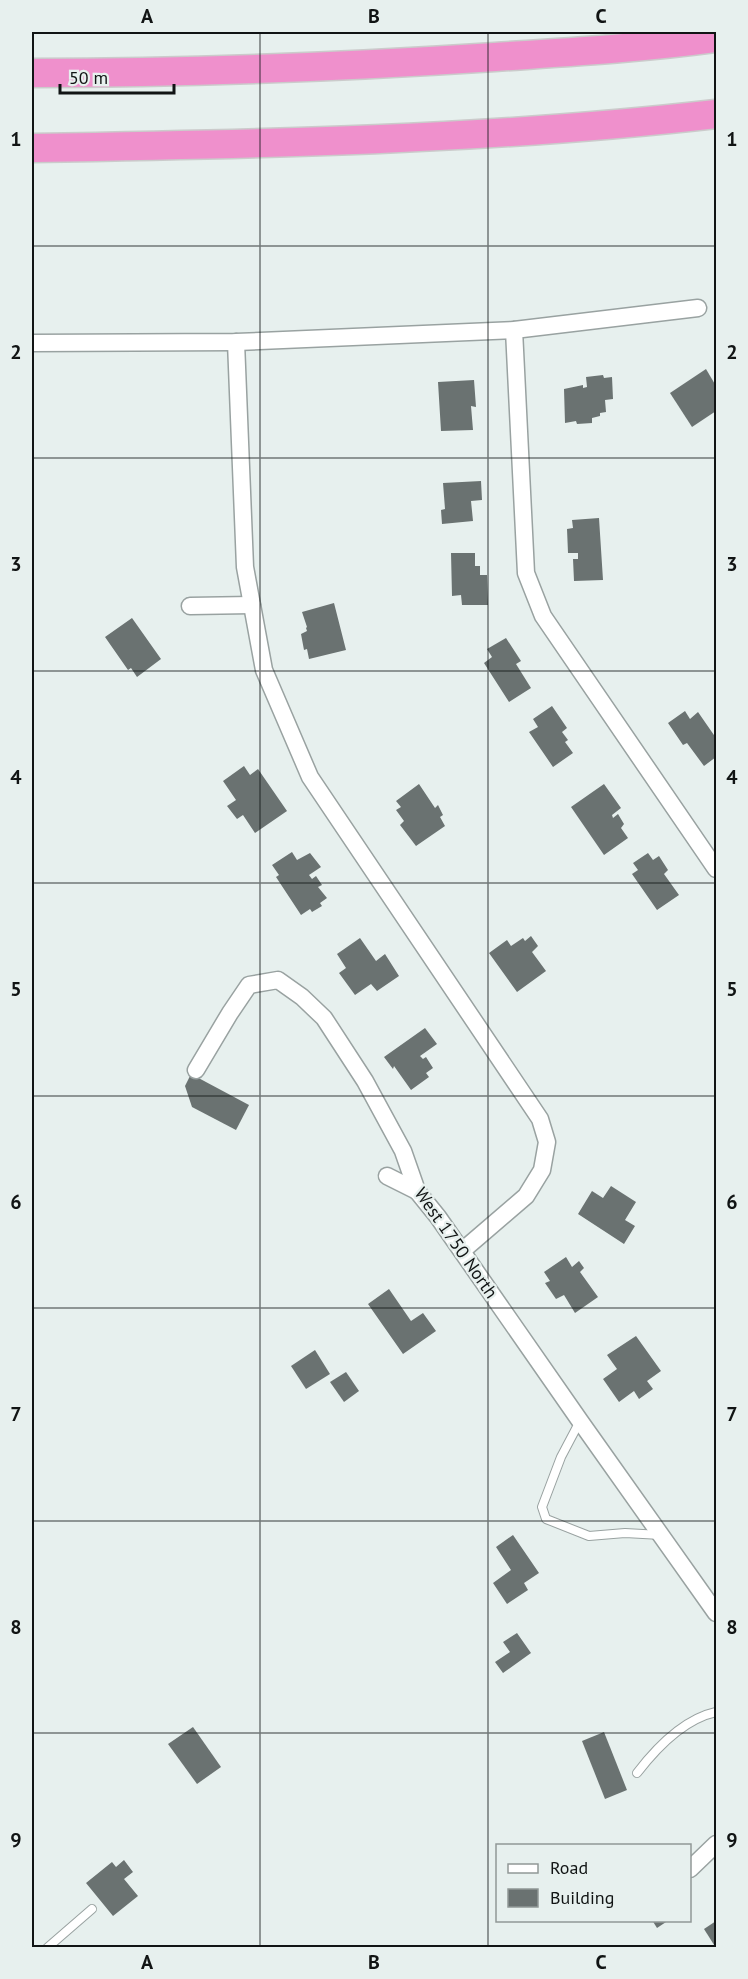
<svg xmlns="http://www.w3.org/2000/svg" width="748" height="1979" font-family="'PT Sans',sans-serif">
<rect width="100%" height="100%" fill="#e7f0ee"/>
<g fill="#6a7271">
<path d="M706 369 716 386V411L692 427 670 393Z"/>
<path d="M603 375 604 378 612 377 613 399 605 400 606 412 600 413V416L592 418V423L577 424 576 421 565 423 564 389 583 385V388L587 387 586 377Z"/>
<path d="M474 380 476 407 471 406 473 430 441 431 438 382Z"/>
<path d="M481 481 482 500 471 501 473 521 442 524 441 510 445 509 443 483Z"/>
<path d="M599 518 603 580 574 581 573 559H578V553H568L567 529 573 528 572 520Z"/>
<path d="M451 553H475V566H480V575H487L488 605H462L461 595 452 596Z"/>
<path d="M334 603 346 650 309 659 307 649 304 650 301 634 307 631 306 628 307 627 302 612Z"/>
<path d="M132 618 161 659 137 677 131 668 128 670 105 637Z"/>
<path d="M506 638 521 661 516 664 531 688 509 702 484 663 492 657 487 649Z"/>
<path d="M552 706 567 728 562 732 568 740 565 742 573 753 553 767 529 732 538 727 533 719Z"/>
<path d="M685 711 690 719 698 712 716 738V757L704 766 687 743 683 745 668 723Z"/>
<path d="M244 766 250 775 258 769 287 811 255 833 243 815 237 819 227 806 236 800 223 781Z"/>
<path d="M419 784 435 808 438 805 443 815 440 817 445 826 416 846 400 825 404 821 396 810 401 807 396 801Z"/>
<path d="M604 784 621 808 612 815 613 818 618 814 624 824 621 828 628 838 604 855 571 807Z"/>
<path d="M292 852 297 860 310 853 321 867 309 875 312 879 316 876 322 885 318 887 327 898 320 903 322 906 312 912 310 909 301 915 276 877 279 875 272 865Z"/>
<path d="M648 853 653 860 659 856 668 870 664 874 679 895 657 910 632 874 638 870 633 863Z"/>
<path d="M531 936 538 946 532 952 546 971 517 992 489 953 507 940 511 946 523 938 525 941Z"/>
<path d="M360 938 376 961 385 954 399 976 377 991 371 984 355 995 339 973 346 968 337 954Z"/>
<path d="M425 1028 437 1044 420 1056 423 1059 426 1057 433 1068 426 1073 429 1077 411 1090 394 1066 393 1069 384 1057Z"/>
<path d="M191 1074 249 1105 236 1130 192 1107 185 1086Z"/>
<path d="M611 1186 636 1202 625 1220 635 1226 624 1244 578 1214 592 1191 603 1198Z"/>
<path d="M566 1257 572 1267 579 1261 584 1268 580 1272 598 1297 575 1313 564 1295 556 1299 545 1283 550 1281 544 1272Z"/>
<path d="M389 1289 411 1321 423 1313 436 1331 403 1354 368 1304Z"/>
<path d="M636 1336 661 1371 647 1381 653 1389 639 1399 634 1391 619 1402 603 1379 617 1369 607 1355Z"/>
<path d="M315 1350 330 1374 306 1389 291 1366Z"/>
<path d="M346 1372 359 1391 344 1402 330 1382Z"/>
<path d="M513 1535 539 1573 524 1583 528 1590 507 1604 493 1583 511 1570 496 1547Z"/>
<path d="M517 1633 531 1653 503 1673 495 1662 510 1652 503 1642Z"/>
<path d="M193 1727 221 1767 197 1784 168 1744Z"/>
<path d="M604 1732 627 1790 605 1799 582 1741Z"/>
<path d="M124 1860 133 1872 124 1879 138 1896 113 1916 86 1883 112 1862 116 1867Z"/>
<path d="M652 1920H669L657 1928Z"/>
<path d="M716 1921V1948L704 1929Z"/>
</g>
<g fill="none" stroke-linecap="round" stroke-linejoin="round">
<g stroke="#99a2a1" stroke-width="10">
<g id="lane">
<path d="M580 1421 561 1457 542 1507 546 1519 589 1536 625 1533 661 1535"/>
<path d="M637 1773C657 1747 684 1719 716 1712"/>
<path d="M47 1948 92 1909"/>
</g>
</g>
<g stroke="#99a2a1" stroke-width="19">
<g id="street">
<path d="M514 330 526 573 543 616 716 869"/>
<path d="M236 342 245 567 264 670 310 777 540 1119 547 1142 542 1170 526 1196 462 1251"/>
<path d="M32 343 236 342 514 330 698 308"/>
<path d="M190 606 252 605"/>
<path d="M196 1070 230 1013 249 985 278 980 302 997 324 1018 365 1081 403 1151 417 1191 438 1217 580 1421 716 1613"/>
<path d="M387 1176 417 1191"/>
<path d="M690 1869 716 1844"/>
</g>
</g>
<g stroke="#cbcbcb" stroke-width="31">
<g id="highway">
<path d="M32 73C186 73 341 67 495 57 569 52 643 48 716 38"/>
<path d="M32 148C260 144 489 140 716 114"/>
</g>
</g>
<use href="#lane" stroke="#fff" stroke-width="8"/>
<use href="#street" stroke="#fff" stroke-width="16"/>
<use href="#highway" stroke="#ef90cc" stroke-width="28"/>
</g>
<path fill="none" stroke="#111414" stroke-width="1.5" stroke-opacity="0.55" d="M260 32V1948M488 32V1948M32 246H716M32 458H716M32 671H716M32 883H716M32 1096H716M32 1308H716M32 1521H716M32 1733H716"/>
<g text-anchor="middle" stroke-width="4.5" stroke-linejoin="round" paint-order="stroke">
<g font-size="18" fill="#111414" stroke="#e7f0ee">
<text transform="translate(456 1243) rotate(55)" y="6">West 1750 North</text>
</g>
</g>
<rect width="748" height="1979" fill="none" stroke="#e7f0ee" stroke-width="66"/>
<rect x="496" y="1844" width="195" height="78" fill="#e7f0ee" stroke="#919897" stroke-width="1.5"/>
<rect x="508" y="1864" width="30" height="9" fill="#ffffff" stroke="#919897" stroke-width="1.5"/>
<text x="550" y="1874" font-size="18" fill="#111414">Road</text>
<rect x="508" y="1889" width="30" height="18" fill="#6a7271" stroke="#919897" stroke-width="1.5"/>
<text x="550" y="1904" font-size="18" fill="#111414">Building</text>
<path d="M60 84v9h114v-9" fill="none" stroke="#111414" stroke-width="3"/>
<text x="69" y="84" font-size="18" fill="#111414" stroke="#e7f0ee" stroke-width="4.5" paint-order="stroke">50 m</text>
<rect x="33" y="33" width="682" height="1913" fill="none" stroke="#111414" stroke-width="2"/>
<g font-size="20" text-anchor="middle" font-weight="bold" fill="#111414">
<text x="147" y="23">A</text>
<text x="374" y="23">B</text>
<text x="601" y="23">C</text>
<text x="16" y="146">1</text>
<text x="732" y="146">1</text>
<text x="16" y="359">2</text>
<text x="732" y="359">2</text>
<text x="16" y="571">3</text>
<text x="732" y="571">3</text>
<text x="16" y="784">4</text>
<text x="732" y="784">4</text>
<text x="16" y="996">5</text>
<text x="732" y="996">5</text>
<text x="16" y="1209">6</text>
<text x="732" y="1209">6</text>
<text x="16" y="1421">7</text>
<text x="732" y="1421">7</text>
<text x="16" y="1634">8</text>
<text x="732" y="1634">8</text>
<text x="16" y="1847">9</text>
<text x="732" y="1847">9</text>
<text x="147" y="1969">A</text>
<text x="374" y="1969">B</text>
<text x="601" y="1969">C</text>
</g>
</svg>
